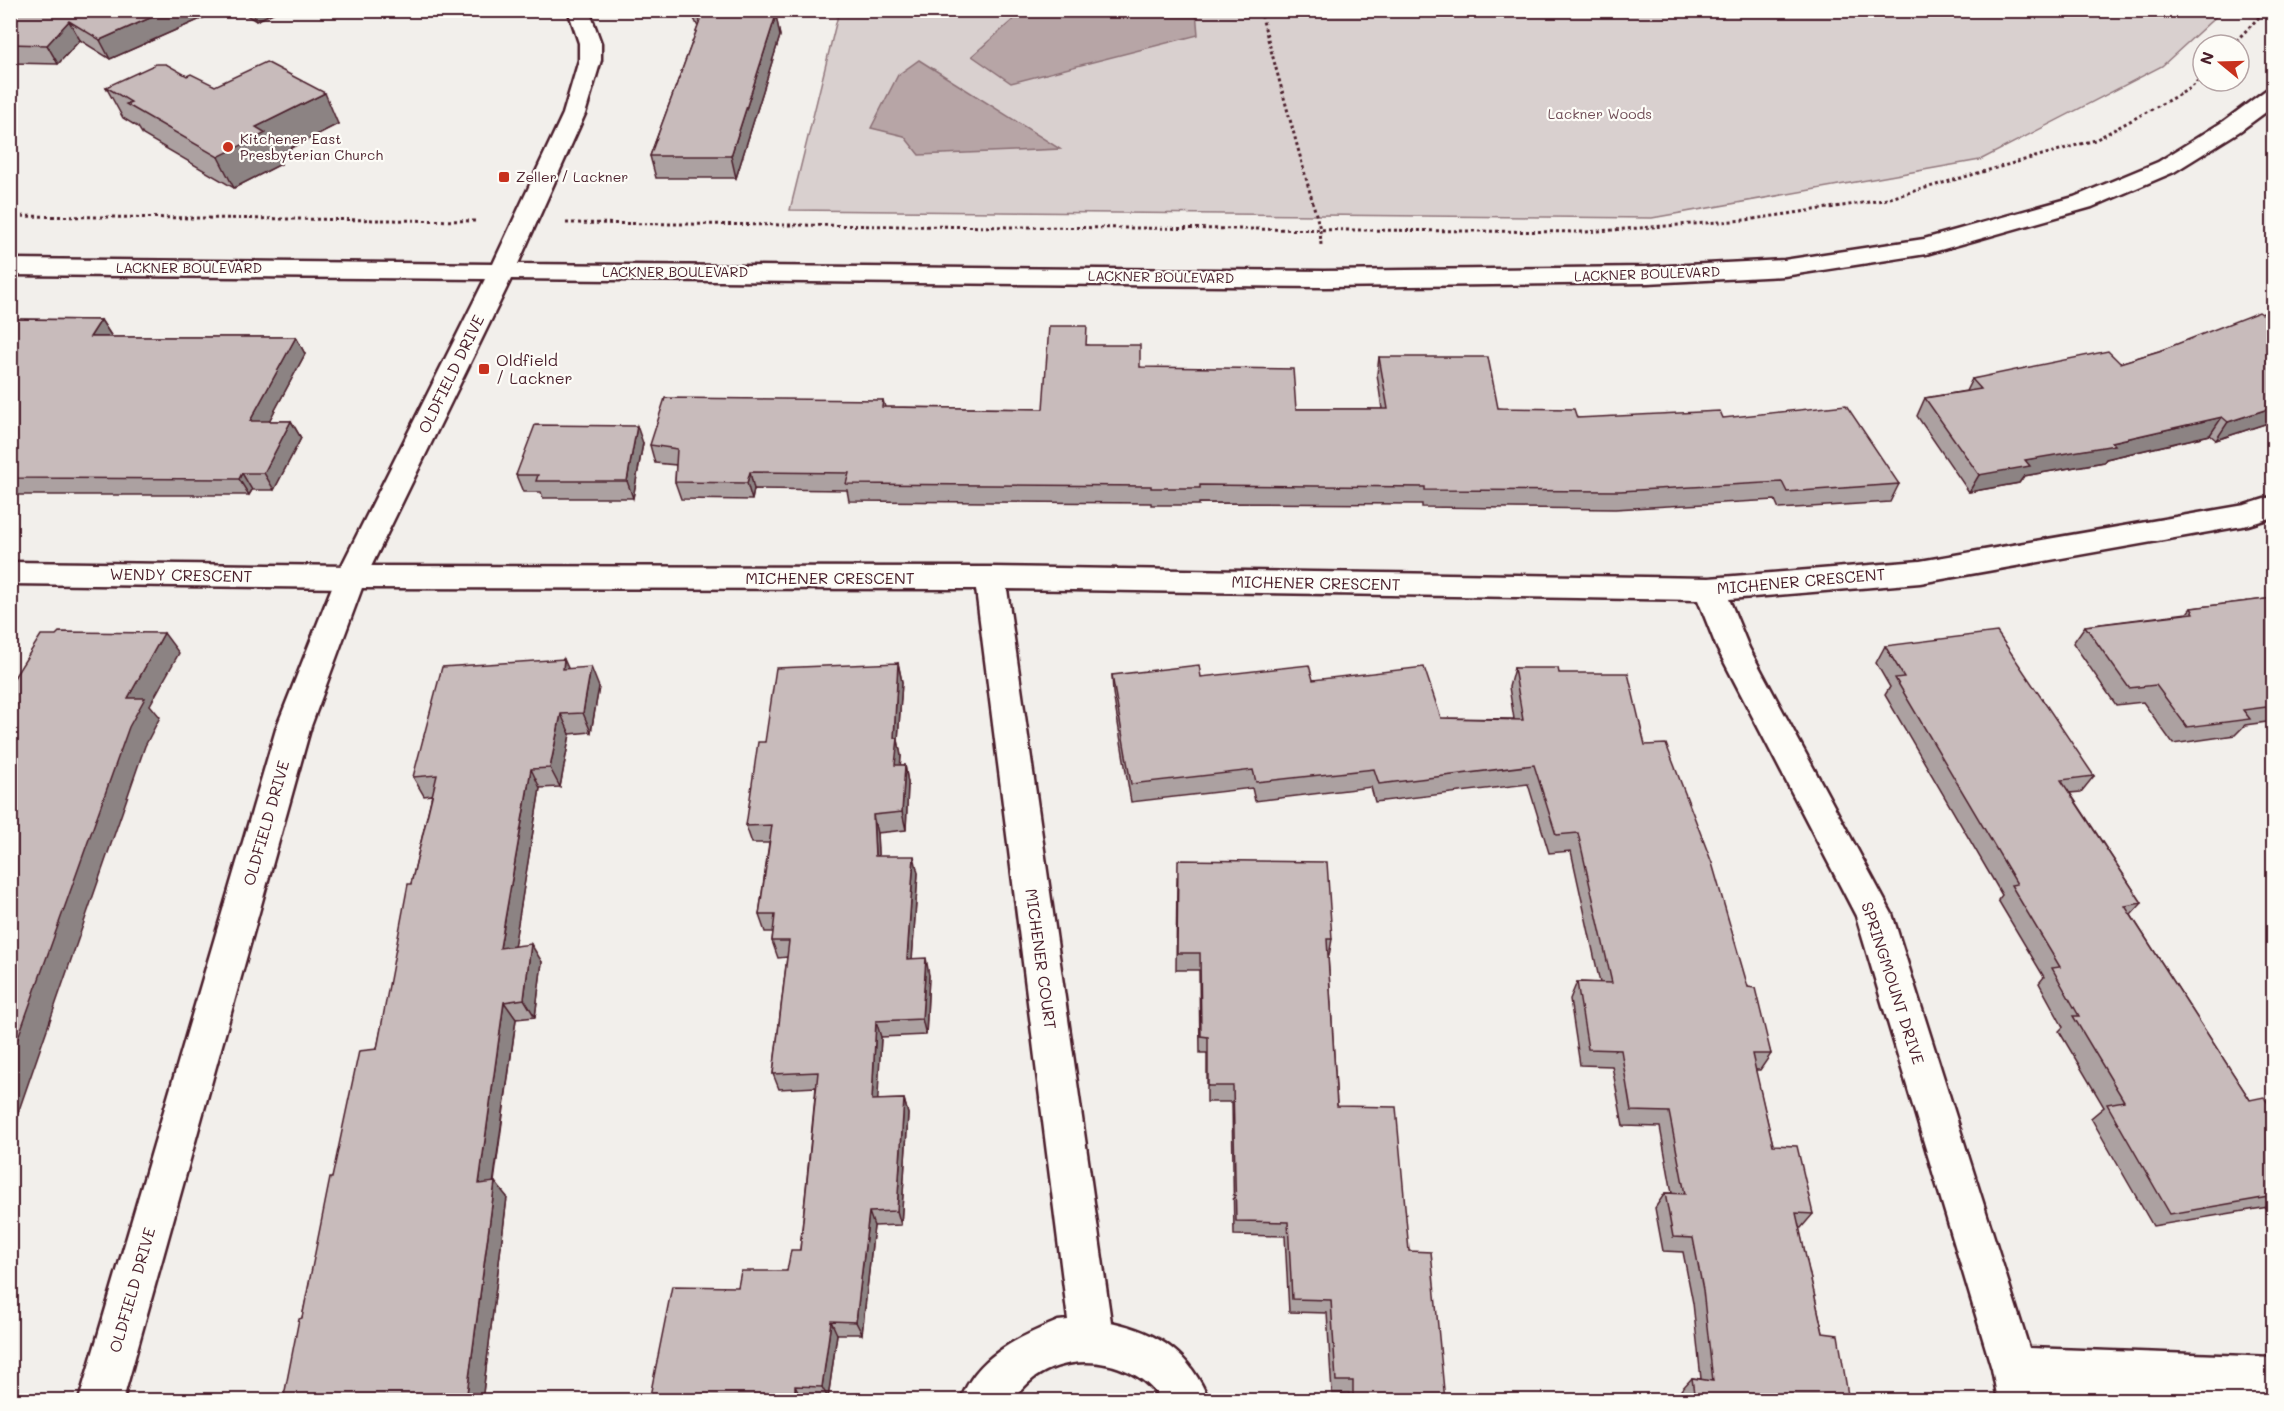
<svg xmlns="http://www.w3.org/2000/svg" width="2284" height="1411" font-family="Mali,sans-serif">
<rect width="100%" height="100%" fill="#f2efeb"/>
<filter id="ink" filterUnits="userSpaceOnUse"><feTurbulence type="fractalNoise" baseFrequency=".0167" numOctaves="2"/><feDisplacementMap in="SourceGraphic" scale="12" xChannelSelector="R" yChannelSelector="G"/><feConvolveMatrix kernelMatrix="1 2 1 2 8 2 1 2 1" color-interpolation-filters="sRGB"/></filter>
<g filter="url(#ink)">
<path fill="#d9d0cf" stroke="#92787d" stroke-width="1.5" d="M839 11H2222L2162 66 1980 160 1652 218 790 210Z"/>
<g fill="#b7a5a6" stroke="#8b6f75" stroke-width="1.5">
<path d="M1024 10 1196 11 1198 35 1011 83 972 56Z"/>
<path d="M919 60 1060 149 919 155 904 136 871 128 898 75Z"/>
</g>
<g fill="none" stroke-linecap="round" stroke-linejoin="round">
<g stroke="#4a1f2b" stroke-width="5">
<path id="street" d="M2274 496V517L2248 525 1920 583 1729 599 1749 648 1892 914 2029 1348 2274 1357V1400L2041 1393 2042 1400H1998L1992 1369 1856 916 1717 648 1698 600 1007 589 1111 1322C1160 1333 1190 1354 1209 1400H1161C1136 1360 1073 1350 1034 1378 1026 1384 1019 1393 1011 1400H961C975 1357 1019 1337 1058 1321L1068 1320 976 589 351 588 10 584V562L351 566 990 567 1709 578 1920 561 2245 505Z"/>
</g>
<g stroke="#4a1f2b" stroke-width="5">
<path id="secondary" d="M568 10H589L601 43V60L585 114 518 264 1324 271 1647 267 1784 260 1924 239 2074 197 2158 162 2224 121 2266 90 2274 88V106L2240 131 2174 172 2092 207 1926 254 1784 276 1647 283 1324 287 511 279 366 577 311 726 123 1400H79L277 726 336 577 485 279 10 275V259L493 264 563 114 579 60V43Z"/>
</g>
<g stroke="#4a1f2b" stroke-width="3" stroke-dasharray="3 3" stroke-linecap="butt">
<path d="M1260 10 1320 229 1321 245"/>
<path d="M2232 45 2266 10"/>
<path d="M10 216 478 221"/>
<path d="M566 223 1585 232 1746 220 1883 200 2095 140 2191 88 2203 75"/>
</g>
<use href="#street" fill="#fdfcf7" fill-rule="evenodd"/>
<use href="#secondary" fill="#fdfcf7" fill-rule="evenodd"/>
</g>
<g fill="#aca1a1" stroke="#4a1f2b" stroke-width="1.5">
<path d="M10 10H221L110 59 80 40 58 64 10 63Z"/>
<path d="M238 10H279L256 21Z"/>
<path d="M690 10H774L780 36 736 178H656L650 156 698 27Z"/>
<path d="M187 76 215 86 338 124 277 155 281 164 234 188 143 135 138 127 123 118 106 87Z"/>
<path d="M2274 308V421L2216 440 2210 435 2106 459 2104 462 2024 476 2019 483 1969 492 1917 416 1925 398 1966 391 1972 379 2120 363 2159 351 2262 314Z"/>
<path d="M10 319 101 320 112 337H296L305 354 269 421H291L301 438 274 490H252L249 495H10Z"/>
<path d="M1087 345 1140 367 1296 409H1382L1377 374 1379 357 1498 408 1577 418H1723L1899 484 1890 502 1779 509 1775 500 1615 509 1422 507V504L1199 503V505H1151V503L849 501 847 490 754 489 752 500 681 499 675 482 676 465 655 463 650 445 883 400 885 407 1043 409Z"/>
<path d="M643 443 633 498H543L541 492H523L516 475Z"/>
<path d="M2274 598V721L2245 725 2235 735 2173 744 2143 702 2116 705 2073 643 2085 626 2187 613 2191 608Z"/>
<path d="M1885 646 2094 776 2081 792 2070 793 2142 903 2131 915 2250 1100 2274 1112V1206L2153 1226 2091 1118 2104 1107 2059 1031 2063 1027 2039 983 2044 977 1998 900 2002 895 1885 695 1890 687 1876 663Z"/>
<path d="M898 663 902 682 898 740 901 756 900 765H905L908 783 906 830 877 833 878 856 918 873 912 959 929 975 926 1035 881 1037 877 1100 904 1099 908 1114 901 1225 874 1226 862 1334H837L828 1398H801L802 1401 738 1287 787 1271 800 1250 816 1087 779 1089 773 1074 787 957 778 958 772 941 773 932H765L759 915 769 843H752L746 826 765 742Z"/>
<path d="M1514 668 1559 673 1645 745 1748 987 1771 1054 1760 1070H1755L1773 1145 1813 1214 1801 1228H1799L1823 1333 1849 1401H1682L1681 1390 1692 1378 1701 1379 1693 1303 1683 1252 1663 1251 1655 1208 1665 1193H1672L1660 1127 1623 1126 1612 1066 1580 1065 1570 999 1577 982 1600 983 1571 851 1549 853 1528 784 1375 802 1371 787 1255 801 1252 788 1131 802 1113 693 1112 675 1313 680 1441 718 1514 719 1509 687Z"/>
<path d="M568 669 599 687 591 732 570 734 560 787 540 788 514 947 542 962 535 1017 516 1019 494 1182 507 1197 482 1401H283L302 1318 332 1178 377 1049 411 884 432 795 424 796 413 777Z"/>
<path d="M1177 877 1332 939 1329 956H1328L1337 1106 1409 1251 1445 1401H1349V1393H1332L1327 1313 1289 1312 1285 1236 1234 1235 1232 1102H1207V1053H1200L1199 970H1176Z"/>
</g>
<g fill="#8c8383" stroke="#4a1f2b" stroke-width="1.5">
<path d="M168 10H221L110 59 100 40Z"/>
<path d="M251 10H279L256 21Z"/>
<path d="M776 15 780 36 736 178 731 156Z"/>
<path d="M69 21 80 40 58 64 47 45Z"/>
<path d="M325 93 338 124 277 155 281 164 234 188 218 157 256 127Z"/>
<path d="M101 320 112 337H90Z"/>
<path d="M296 337 305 354 260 438 250 421Z"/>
<path d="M2274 407V421L2216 440 2228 422Z"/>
<path d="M2222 417 2210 435 2106 459 2104 462 2024 476 2019 483 1969 492 1979 475 2025 460 2112 442Z"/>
<path d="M291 421 301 438 274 490 264 473Z"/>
<path d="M637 426 643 443 633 498 627 481Z"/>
<path d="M750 472 754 489 752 500 747 483Z"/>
<path d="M242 473 252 490 249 495 239 479Z"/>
<path d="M164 633 179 653 150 705 160 717 145 746 10 1136V1060L128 698Z"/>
<path d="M564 659 573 679 563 669Z"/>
<path d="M898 663 902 682 898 740 901 756 899 783 895 765 894 738Z"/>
<path d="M591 667 599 687 591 732 583 713Z"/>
<path d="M561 714 570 734 560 787 550 768Z"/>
<path d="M905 765 908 783 906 830 902 812Z"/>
<path d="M531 769 540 788 511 966 500 948Z"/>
<path d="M873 815 877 833 879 873 875 856Z"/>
<path d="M914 856 918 873 911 975 907 959Z"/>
<path d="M531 944 542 962 535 1017 524 999Z"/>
<path d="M926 958 929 975 926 1035 922 1019Z"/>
<path d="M504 1002 516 1019 491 1199 479 1184Z"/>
<path d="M876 1021 881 1037 877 1115 872 1100Z"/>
<path d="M904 1099 908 1114 901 1225 897 1211Z"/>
<path d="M495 1182 507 1197 482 1401H466Z"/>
<path d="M869 1212 874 1226 862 1334 856 1322Z"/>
<path d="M831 1321 837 1334 828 1398 822 1387Z"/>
<path d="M795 1386 801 1398 802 1401H795Z"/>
</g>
<g fill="#c8bbbb" stroke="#4a1f2b" stroke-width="1.5">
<path d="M10 10H168L100 40 69 21 47 45 10 44Z"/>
<path d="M695 10H774L776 15 731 156H650L700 21Z"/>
<path d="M266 62 325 93 256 127 266 133 218 157 126 104 131 102 106 87 156 64H166L187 76 191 74 215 86Z"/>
<path d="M2274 308V407L2228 422 2222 417 2112 442 2115 445 2025 460 2030 466 1979 475 1925 398 1981 389 1972 379 2108 351 2120 363 2159 351 2259 312 2262 314Z"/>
<path d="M10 319 101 320 90 337H296L250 421H291L264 473H242L239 479 10 478Z"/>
<path d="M1049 326H1087L1086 345H1140V367L1293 369 1296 409H1388L1379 357H1488L1498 408 1574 409 1577 418 1720 411 1723 418 1846 405 1899 484 1787 492 1782 482 1620 491 1425 490V487L1200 485V488H1151V486L846 484 849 473 750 472 747 483 675 482 677 449 650 445 665 398 883 400 882 407 1043 409Z"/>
<path d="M535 425 637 426 627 481H536L538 475H516Z"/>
<path d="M2274 598V706L2243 710 2250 719 2187 727 2156 685 2129 688 2085 626 2194 613 2191 608Z"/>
<path d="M59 632 164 633 128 698H145L129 727 10 1060V684L41 635H56Z"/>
<path d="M1997 632 2094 776 2061 780 2142 903 2125 906 2250 1100 2264 1097 2274 1112V1196L2170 1214 2107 1104 2124 1101 2073 1016H2079L2052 968 2060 967 2011 885 2017 884 1895 678 1904 677 1885 646Z"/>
<path d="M564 659 563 669 591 667 583 713 561 714 550 768 531 769 500 948 531 944 524 999 504 1002 479 1184 495 1182 466 1401H283L299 1319 302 1318 330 1178H332L359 1051 377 1049 408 884H411L437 775 413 777 442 667Z"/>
<path d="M898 663 894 738H898L895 765H905L902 812 873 815 875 856H914L907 959 926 958 922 1019 876 1021 872 1100 904 1099 897 1211 869 1212 856 1322 831 1321 822 1387 795 1386V1401H649L672 1286 738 1287 741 1271H787L791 1250H800L818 1072 773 1074 789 941H772L775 915H759L772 825 746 826 758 742H765L776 668Z"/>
<path d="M1199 665 1201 677 1309 665 1313 680 1424 667 1441 718 1523 720 1514 668H1558L1559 673H1628L1645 745 1666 744 1712 863 1748 987 1755 988 1771 1054H1752L1773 1145 1797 1146 1813 1214 1796 1213 1823 1333 1838 1335 1849 1401H1695L1692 1378 1713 1381 1703 1290 1693 1238 1673 1237 1665 1193 1685 1194 1669 1112 1631 1111 1621 1050 1588 1049 1577 982 1612 983 1578 833 1556 835 1534 765 1379 784 1374 769 1256 782 1253 770 1131 784 1112 675Z"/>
<path d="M1178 860 1327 862 1332 939H1327L1337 1106 1396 1107 1409 1251 1431 1252 1445 1401H1353V1381H1336L1331 1300 1292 1299 1288 1222 1236 1221 1233 1086H1208V1037L1201 1036 1200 953H1177Z"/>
</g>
</g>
<g fill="#c8321e" stroke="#fdfcf7" stroke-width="2">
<circle cx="228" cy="147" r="6"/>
<rect x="498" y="171" width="12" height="12" rx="3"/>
<rect x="478" y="363" width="12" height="12" rx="3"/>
</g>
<g text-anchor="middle" stroke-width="4.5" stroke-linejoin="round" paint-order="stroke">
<g font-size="14" fill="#6e4b54" stroke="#fdfcf7">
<text x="1600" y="119">Lackner Woods</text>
</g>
<g font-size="14" fill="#4a1f2b" stroke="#fdfcf7" text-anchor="start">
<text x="240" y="144">Kitchener East<tspan x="240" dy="16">Presbyterian Church</tspan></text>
<text x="516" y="182">Zeller / Lackner</text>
</g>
<g font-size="14" fill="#4a1f2b" stroke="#fdfcf7">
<text x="189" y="273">LACKNER BOULEVARD</text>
<text x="675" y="277">LACKNER BOULEVARD</text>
<text transform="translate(1647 274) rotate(-2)" y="5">LACKNER BOULEVARD</text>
<text transform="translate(1161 277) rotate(1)" y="5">LACKNER BOULEVARD</text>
</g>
<g font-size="16" fill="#4a1f2b" stroke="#fdfcf7" text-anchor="start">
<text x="496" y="366">Oldfield<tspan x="496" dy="18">/ Lackner</tspan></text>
</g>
<g font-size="16" fill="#4a1f2b" stroke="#fdfcf7">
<text transform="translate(451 374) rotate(-64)" y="6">OLDFIELD DRIVE</text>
<text transform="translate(181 575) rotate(1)" y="6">WENDY CRESCENT</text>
<text x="830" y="584">MICHENER CRESCENT</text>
<text transform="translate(1801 581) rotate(-5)" y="6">MICHENER CRESCENT</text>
<text transform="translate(1316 583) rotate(1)" y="6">MICHENER CRESCENT</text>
<text transform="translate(266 823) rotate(-74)" y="6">OLDFIELD DRIVE</text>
<text transform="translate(1041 959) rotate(82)" y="6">MICHENER COURT</text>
<text transform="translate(1893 983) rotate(72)" y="6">SPRINGMOUNT DRIVE</text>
<text transform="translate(132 1290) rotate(-74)" y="6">OLDFIELD DRIVE</text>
</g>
</g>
<rect width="2284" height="1411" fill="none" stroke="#fdfcf7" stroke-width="36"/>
<rect x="18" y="18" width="2248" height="1375" fill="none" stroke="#4a1f2b" stroke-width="2" filter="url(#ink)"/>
<g transform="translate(2221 63) rotate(289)"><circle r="28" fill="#fdfcf7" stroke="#b5a4a5" stroke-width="1.5"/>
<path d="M0-4.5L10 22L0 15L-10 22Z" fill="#c8321e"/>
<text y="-9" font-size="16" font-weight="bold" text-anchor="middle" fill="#4a1f2b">N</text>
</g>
</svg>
